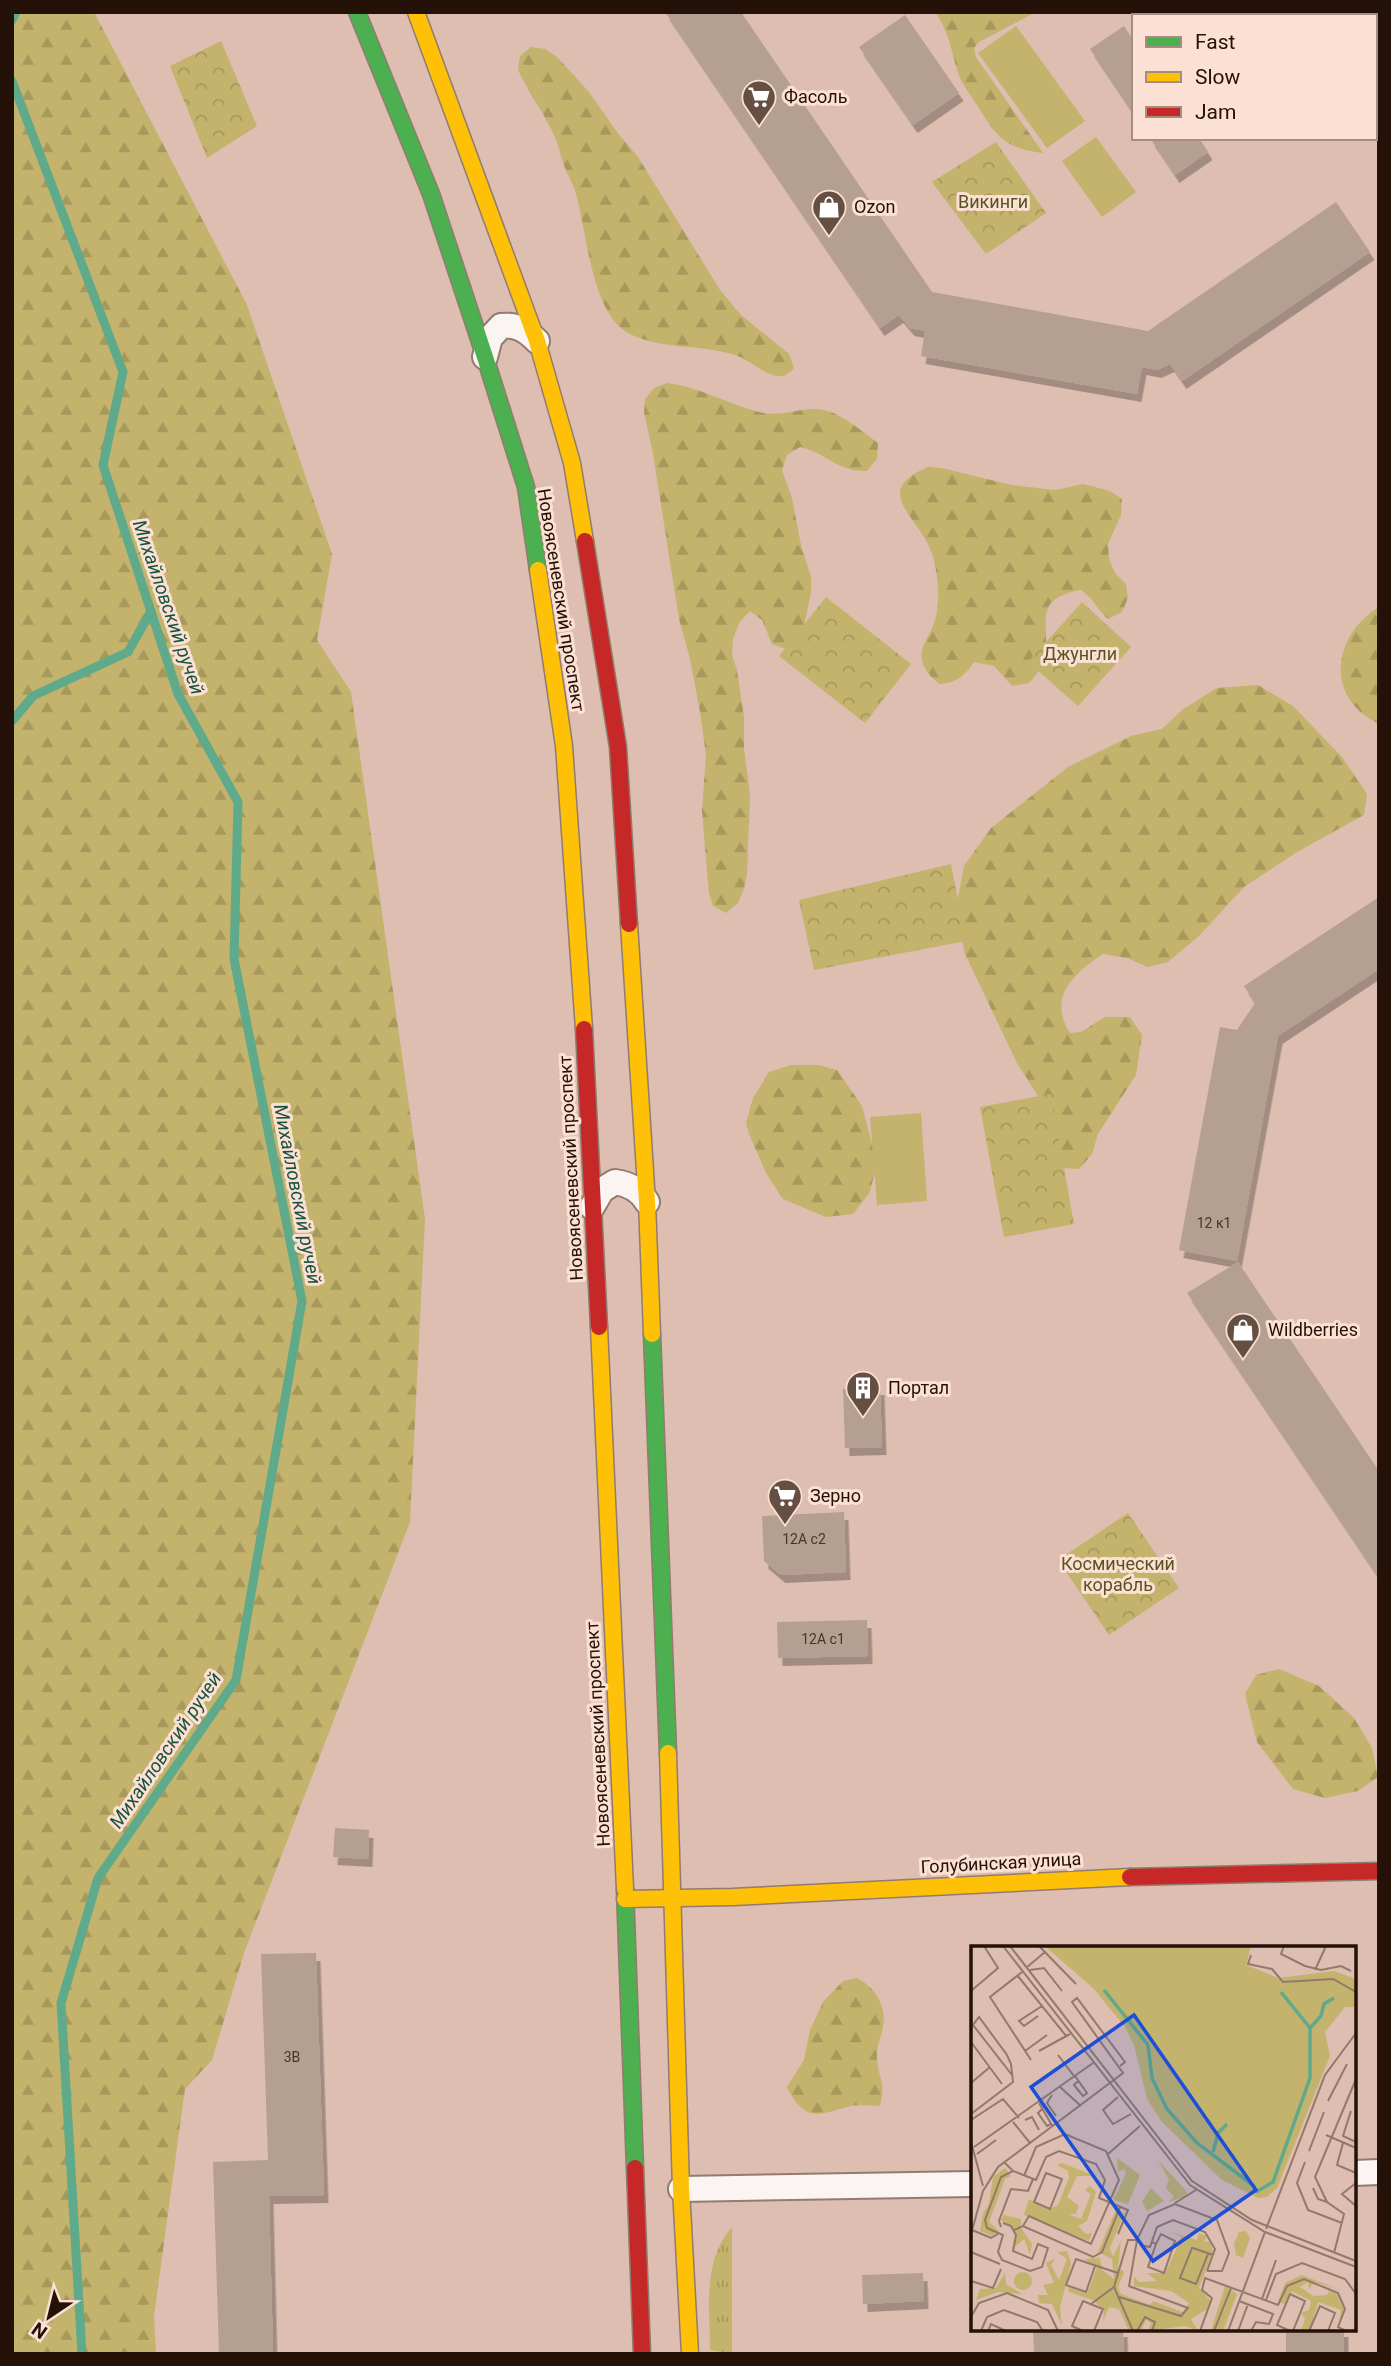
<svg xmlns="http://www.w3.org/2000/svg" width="1391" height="2366" font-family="Roboto,sans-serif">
<defs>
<pattern id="grass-tufts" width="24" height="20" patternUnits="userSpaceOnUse" patternTransform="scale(1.75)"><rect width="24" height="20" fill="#c3b36c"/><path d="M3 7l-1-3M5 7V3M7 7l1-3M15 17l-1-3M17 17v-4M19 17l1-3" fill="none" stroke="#a7995c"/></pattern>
<pattern id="forest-firs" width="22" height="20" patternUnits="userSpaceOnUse" patternTransform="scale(1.75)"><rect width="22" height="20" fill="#c3b36c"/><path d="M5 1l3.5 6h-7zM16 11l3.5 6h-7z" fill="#a7995c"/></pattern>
<pattern id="park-crowns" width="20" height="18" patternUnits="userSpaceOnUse" patternTransform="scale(1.75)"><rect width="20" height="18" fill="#c3b36c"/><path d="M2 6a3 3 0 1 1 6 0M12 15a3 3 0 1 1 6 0" fill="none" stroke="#a7995c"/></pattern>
<filter id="shadow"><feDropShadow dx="4.5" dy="8" stdDeviation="0" flood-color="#0004"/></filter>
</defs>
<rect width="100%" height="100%" fill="#ddbeb0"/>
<path fill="url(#grass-tufts)" d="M732 2227V2354L710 2350C710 2308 702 2261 732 2227Z"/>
<g fill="url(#forest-firs)">
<path d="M12 12H94L247 305 332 554 317 640 351 692 425 1219 410 1522 244 1953 212 2060 185 2089 154 2316 156 2354H12Z"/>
<path d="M935 12H1036L979 42 974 48 976 57 1043 153C1004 148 997 137 977 105 972 97 964 87 960 78 951 54 951 34 935 12Z"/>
<path d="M531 47 545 49 557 57 589 92 617 132 638 157 720 290 741 315 789 354 794 368C778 389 757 364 740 357 705 343 664 351 630 334 591 315 587 231 576 194 574 185 569 178 566 170 561 160 560 149 556 140 546 115 529 94 518 70L520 56Z"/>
<path d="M667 383C699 387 728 404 759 412 778 417 794 410 813 409 837 408 860 430 878 443L877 459 867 471C837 472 827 453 800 447L787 455 782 470 792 498 801 545 811 577V593L804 626 786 649 772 644 762 620 750 611 739 623 733 639 732 655 737 670 744 717V748L750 795 747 874 744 889 738 903 726 913 713 906 709 893 704 837 702 810 706 755 700 712 690 659 679 619 653 454 644 412 645 399 654 388Z"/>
<path d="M928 467 942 468 1011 485 1055 490 1083 484 1110 491 1122 499 1121 515 1108 544 1109 559 1115 573 1126 584 1128 598 1122 612 1108 619C1097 609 1093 598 1081 590 1028 599 1053 627 1044 659 1041 669 1036 676 1029 683L1012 686 994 666 974 662C964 676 957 683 939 684 903 653 933 642 937 611 940 590 937 561 927 542 909 510 876 489 928 467Z"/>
<path d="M1379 607V724C1324 698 1332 636 1379 607Z"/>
<path d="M1258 685 1293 706 1342 757 1367 794 1364 815 1297 852 1244 887 1199 936 1168 962 1148 967 1127 958 1103 954C1074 973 1047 997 1070 1033L1081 1032 1105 1017H1130L1142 1035 1136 1075 1098 1134 1092 1154 1079 1169 1063 1168 1038 1096 1017 1063 965 954 956 908 964 866 991 828 1068 767 1131 736 1162 729 1182 710 1217 688Z"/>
<path d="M791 1065H818L837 1070 862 1106 877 1163 870 1192 853 1214 826 1217 783 1199 766 1173 749 1134 746 1123 753 1098 769 1072Z"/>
<path d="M1279 1669 1319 1686 1354 1718 1372 1748 1378 1777 1358 1791 1325 1798 1293 1789 1257 1742 1245 1694 1256 1675Z"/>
<path d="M857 1978C875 1987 887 2006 883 2027 881 2039 876 2046 877 2059 879 2080 886 2083 880 2106 870 2106 857 2104 847 2107 816 2116 804 2121 787 2087L804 2060 810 2030 823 2002 843 1981Z"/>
</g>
<g fill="url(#park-crowns)">
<path d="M221 41 257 126 207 158 170 66Z"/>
<path d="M996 142 1046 213 986 254 932 182Z"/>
<path d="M826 597 911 664 865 723 779 656Z"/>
<path d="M1082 602 1131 647 1078 706 1028 662Z"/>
<path d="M951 864 966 941 814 970 799 900Z"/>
<path d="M1051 1094 1074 1224 1004 1237 980 1107Z"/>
<path d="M1128 1513 1179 1588 1109 1635 1058 1560Z"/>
</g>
<g fill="#c3b36c">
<path d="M1016 26 1085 121 1047 148 978 53Z"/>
<path d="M1096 137 1136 192 1102 217 1062 161Z"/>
<path d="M921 1113 927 1201 877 1205 870 1117Z"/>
</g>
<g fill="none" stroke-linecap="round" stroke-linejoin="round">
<g stroke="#60aa8c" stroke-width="9">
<path d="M12 20 16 12"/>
<path d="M12 81 123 372 103 465 178 694 238 802 234 959 302 1301 236 1680 98 1878 61 2003 82 2354"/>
<path d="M12 721 33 696 128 652 151 611"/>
</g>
</g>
<g fill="#b49f91" filter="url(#shadow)">
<path d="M665 12H741L932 292 1148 331 1336 202 1370 252 1182 381 1170 364 1157 370 1142 367 1137 394 921 356 925 331 910 328 899 315 880 328Z"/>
<path d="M905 15 959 93 913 125 859 47Z"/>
<path d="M1124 26 1134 41V114L1090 49Z"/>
<path d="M1150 138H1199L1208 152 1175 175Z"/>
<path d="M1379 897V969L1278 1036 1237 1261 1179 1250 1220 1027 1237 1030 1255 1003 1244 986Z"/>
<path d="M1238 1262 1379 1471V1578L1187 1293Z"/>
<path d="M880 1387 882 1447 845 1448 843 1389Z"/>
<path d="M844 1512 846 1572 781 1575 764 1561 762 1516Z"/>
<path d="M867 1620 868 1656 778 1658 777 1622Z"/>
<path d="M335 1828 369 1830 368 1859 333 1857Z"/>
<path d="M316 1953 324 2195 269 2196 273 2354H219L213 2162 268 2160 261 1954Z"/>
<path d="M923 2273 924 2301 863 2304 862 2275Z"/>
<path d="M1033 2329H1123L1124 2354H1034Z"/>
<rect x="1286" y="2329" width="58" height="25"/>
</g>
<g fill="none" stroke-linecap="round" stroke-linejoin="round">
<g stroke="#927b70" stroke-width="28">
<g id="street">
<path d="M485 357 490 338 501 326C517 324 526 330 537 341"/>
<path d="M592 1207 602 1190 615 1182C629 1184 640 1190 647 1202"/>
<path d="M1354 2173 1379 2172"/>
<path d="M681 2189 973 2184"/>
</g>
</g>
<g stroke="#927b70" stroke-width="19">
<g id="fast">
<path d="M357 12 431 194 485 357 526 487 538 570"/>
<path d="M652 1334 668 1753"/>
<path d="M625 1889 635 2168"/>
</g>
</g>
<g stroke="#927b70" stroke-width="19">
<g id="slow">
<path d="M416 12 537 341 572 463 585 541"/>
<path d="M538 570 564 746 584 1029"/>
<path d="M629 924 647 1202 652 1334"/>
<path d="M599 1327 625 1889"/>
<path d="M668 1753 681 2189 690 2354"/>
<path d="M625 1899 733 1897 1130 1877"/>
</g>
</g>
<g stroke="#927b70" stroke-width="19">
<g id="jam">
<path d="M585 541 618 747 629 924"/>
<path d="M584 1029 599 1327"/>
<path d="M1130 1877 1379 1871"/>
<path d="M635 2168 642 2354"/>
</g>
</g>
<use href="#street" stroke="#faf5f3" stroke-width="24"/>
<use href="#fast" stroke="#4caf50" stroke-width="16"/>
<use href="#slow" stroke="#ffc107" stroke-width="16"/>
<use href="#jam" stroke="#c62828" stroke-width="16"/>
</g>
<defs>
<g id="supermarket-pin" transform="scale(1.75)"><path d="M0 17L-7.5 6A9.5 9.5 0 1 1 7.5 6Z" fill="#654e42" stroke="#fce0d3"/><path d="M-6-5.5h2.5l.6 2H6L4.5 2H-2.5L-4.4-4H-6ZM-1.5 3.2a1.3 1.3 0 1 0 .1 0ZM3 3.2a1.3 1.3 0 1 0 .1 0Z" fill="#fff"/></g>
<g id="shop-pin" transform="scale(1.75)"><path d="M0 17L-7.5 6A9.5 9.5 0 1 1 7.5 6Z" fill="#654e42" stroke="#fce0d3"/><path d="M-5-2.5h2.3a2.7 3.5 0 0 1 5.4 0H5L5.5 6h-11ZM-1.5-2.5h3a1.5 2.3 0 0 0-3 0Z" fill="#fff"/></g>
<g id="building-pin" transform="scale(1.75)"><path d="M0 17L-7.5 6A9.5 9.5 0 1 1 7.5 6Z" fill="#654e42" stroke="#fce0d3"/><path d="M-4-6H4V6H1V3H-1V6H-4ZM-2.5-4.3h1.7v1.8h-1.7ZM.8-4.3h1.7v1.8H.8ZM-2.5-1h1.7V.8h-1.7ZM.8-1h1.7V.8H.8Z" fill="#fff"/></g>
</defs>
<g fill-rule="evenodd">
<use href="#supermarket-pin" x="759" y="97"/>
<use href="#shop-pin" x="829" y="207"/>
<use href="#shop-pin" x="1243" y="1330"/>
<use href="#building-pin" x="863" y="1388"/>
<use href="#supermarket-pin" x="785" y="1496"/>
</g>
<g text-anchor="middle" stroke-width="6" stroke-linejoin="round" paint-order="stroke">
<g font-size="14" fill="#48342a">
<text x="1214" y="1228">12 к1</text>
<text x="804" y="1544">12А с2</text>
<text x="823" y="1644">12А с1</text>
<text x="292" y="2062">3В</text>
</g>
<g font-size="18" fill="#241107" stroke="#fce0d3" text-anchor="start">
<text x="784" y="103">Фасоль</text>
<text x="854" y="213">Ozon</text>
<text x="1268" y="1336">Wildberries</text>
<text x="888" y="1394">Портал</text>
<text x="810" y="1502">Зерно</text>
</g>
<g font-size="18" fill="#565422" stroke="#fce0d3">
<text x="993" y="208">Викинги</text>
<text x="1080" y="660">Джунгли</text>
<text x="1118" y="1570">Космический<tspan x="1118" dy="21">корабль</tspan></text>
</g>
<g font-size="18" fill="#241107" stroke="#fce0d3">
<text transform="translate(561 600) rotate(81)" y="6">Новоясеневский проспект</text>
<text transform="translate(571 1168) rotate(-93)" y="6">Новоясеневский проспект</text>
<text transform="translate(598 1734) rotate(-93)" y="6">Новоясеневский проспект</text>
<text transform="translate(1001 1863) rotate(-3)" y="6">Голубинская улица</text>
</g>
<g font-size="19" font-style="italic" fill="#175440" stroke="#fce0d3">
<text transform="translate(169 607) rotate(71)" y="7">Михайловский ручей</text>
<text transform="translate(298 1194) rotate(79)" y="7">Михайловский ручей</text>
<text transform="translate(165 1750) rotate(-56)" y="7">Михайловский ручей</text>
</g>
</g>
<g transform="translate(971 1946)">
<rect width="385" height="385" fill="#ddbeb0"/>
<path d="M74 0H280L275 19 307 32 363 25 385 33V61H374L354 86 359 110 306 242 296 251 287 252 251 234 191 176 176 153 163 99 154 81 123 43ZM146 212 169 229 157 258 142 254 155 228 153 223 147 226ZM187 214 216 246V250L197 256 203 251 195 242 198 234ZM91 217 124 230H106L96 251 108 260 105 268H97L110 273 120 248 114 244 119 240 125 246 116 275 107 280 115 288 121 287 118 295 53 269 58 253 78 263 87 259 98 232 97 225 86 219ZM34 222 40 230 34 233 18 276 28 285 21 290 9 285 12 267 18 258 22 231ZM180 242 193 255 176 265 171 256ZM146 261 153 268 139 302 142 311 150 294 147 322 153 326 147 341 150 348 179 359 182 355 212 366 218 357 200 345 163 340V330L168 336 186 335 176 327H194L211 291 200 286 226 294 228 287 236 290 233 296H239L242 305 228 342 239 354 236 363 220 373 227 385 214 380 177 385 180 377 175 374 170 385H158L148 363 138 361 132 375 133 365 122 354 98 346 97 341 116 348 126 321 113 313 129 312 131 324 143 333 141 313 127 306ZM33 269 50 273V282L61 298 59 309 53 293 44 301V283L30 274ZM275 285 279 292 272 312 265 309 263 298 268 286ZM96 305 100 318 89 362 91 380 81 358 68 357 67 349H77L72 339 83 337 75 317 84 312 80 319 88 334 96 313 86 306ZM34 327 35 338 51 348 27 346 5 354 9 343 25 342ZM331 329 371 345 344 336 338 343 337 336 329 341 342 350 356 349 358 345 366 348 373 364 368 378 370 364 347 356 340 381 330 385 334 373 330 367 338 364 340 355 321 345 314 358 307 356 314 337ZM254 340 266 348 252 385H240Z" fill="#c3b36c"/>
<path d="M43 335a9 9 0 1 1 18 0a9 9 0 1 1-18 0Z" fill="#c3b36c"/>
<path fill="none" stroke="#60aa8c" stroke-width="3.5" d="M133 44 177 99 181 132 196 163 226 197 283 240 284 247M310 46 339 82M242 206 247 187 256 178M285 246 302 236 339 132V82L350 70 353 58 363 52"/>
<path fill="none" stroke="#93796c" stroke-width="2" d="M32 0 219 239 294 286 385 321M39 0 221 235 281 274 385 315M68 0 105 38M313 0 310 8 334 20 350 24 370 20 380 25M280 9 277 18 301 23 312 36 362 33 385 46M55 22 74 6M59 24 73 22 91 45M344 24 355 0M51 26 19 51 60 114M46 29 96 91M0 45 27 22 13 0M67 70 53 80 48 75 71 60M0 96 31 138M54 105 76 89M68 105 99 88M87 109 103 130M104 130 116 147 112 150 103 139 107 135M0 137 19 121M89 141 110 160M81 149 76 157 85 170M147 151 132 164 142 178 160 168M357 155 376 118M68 157 82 181M72 162 67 167 76 180 80 178M380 165 372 190 385 196M0 168 42 136 40 118 36 109 8 71 2 79 41 129M0 174 32 153 48 172M54 174 61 171 68 184M42 176 59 197M355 189 385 202M0 196 12 240M372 197 366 219 385 227M3 201 122 117M338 205 353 166M6 208 25 194M137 208 169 180M33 216 42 225 65 234 75 211 88 205 125 218 134 234 128 252 157 264 147 288M334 216 326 237 337 264 371 277M75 227 91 233 79 263 63 256ZM385 237 371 248 385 260M342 242 347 253 356 256M204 257 225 244M32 277 40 280 45 289 42 305 61 313 67 298 77 302 71 321 59 325 31 314 27 306 32 289 16 282 14 274 30 231 42 225M52 280 58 270 120 298 148 234 135 205 94 188 65 201 53 230M30 281 28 275 40 243 57 245 62 233M295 283 354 129 385 87M1 284 20 292 27 288M43 284 52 280 122 311 131 306 149 261M0 288 12 245 27 221 152 127 101 56 106 52 154 116 149 120M181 296 185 298 190 288 204 295 193 327 177 321 185 298M169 299 179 301 186 281 202 274 234 286 244 303 236 325M0 306 29 318M363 307 373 268 356 256 344 231 385 133M237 308 225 338 209 332 221 302H222L242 309M124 320 115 346 95 339 105 313 147 327M0 335 22 342 30 323M148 351 210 370 217 362 158 340 166 294M291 353 305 314M295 354 305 328 331 317 374 333 385 348M268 355 302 368 298 378 285 376 280 385M120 358 143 341M0 371 8 357 36 347 77 364 87 385M10 385 16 371 33 364 66 376 72 385M17 385 20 378 35 385M112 385 101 380 112 355 132 363 123 385M162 385 143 341 157 294H166L178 269 204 258 246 274 258 307 251 325H236M166 385 174 371 184 376 181 385M229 385 241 352 231 344 234 332 307 359 316 340 333 333 367 347 374 363 367 381 375 385M243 385 260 342M257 385 294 286M267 385 277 358M319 385 306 379 319 348 334 355 322 385M338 385 349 360 364 367 357 385"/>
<path fill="#1d4ed8" fill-opacity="0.15" stroke="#1d4ed8" stroke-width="3.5" d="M163 69 285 244 182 315 60 141Z"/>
<rect width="385" height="385" fill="none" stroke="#241107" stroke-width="3.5"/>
</g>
<rect width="1391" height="2366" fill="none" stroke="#241107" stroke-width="28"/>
<rect x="1132" y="14" width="245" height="126" fill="#fce0d3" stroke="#a68d81" stroke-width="2"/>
<rect x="1146" y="37" width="35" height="10" fill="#4caf50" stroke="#a68d81" stroke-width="2"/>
<text x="1195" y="49" font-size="21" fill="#241107">Fast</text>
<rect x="1146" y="72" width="35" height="10" fill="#ffc107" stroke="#a68d81" stroke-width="2"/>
<text x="1195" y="84" font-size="21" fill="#241107">Slow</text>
<rect x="1146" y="107" width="35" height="10" fill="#c62828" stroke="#a68d81" stroke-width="2"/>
<text x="1195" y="119" font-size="21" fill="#241107">Jam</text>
<g transform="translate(49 2317) rotate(215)" stroke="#fce0d3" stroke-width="5" paint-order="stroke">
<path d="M0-5L12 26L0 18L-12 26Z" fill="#241107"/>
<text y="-10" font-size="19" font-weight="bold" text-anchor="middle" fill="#241107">N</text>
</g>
</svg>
